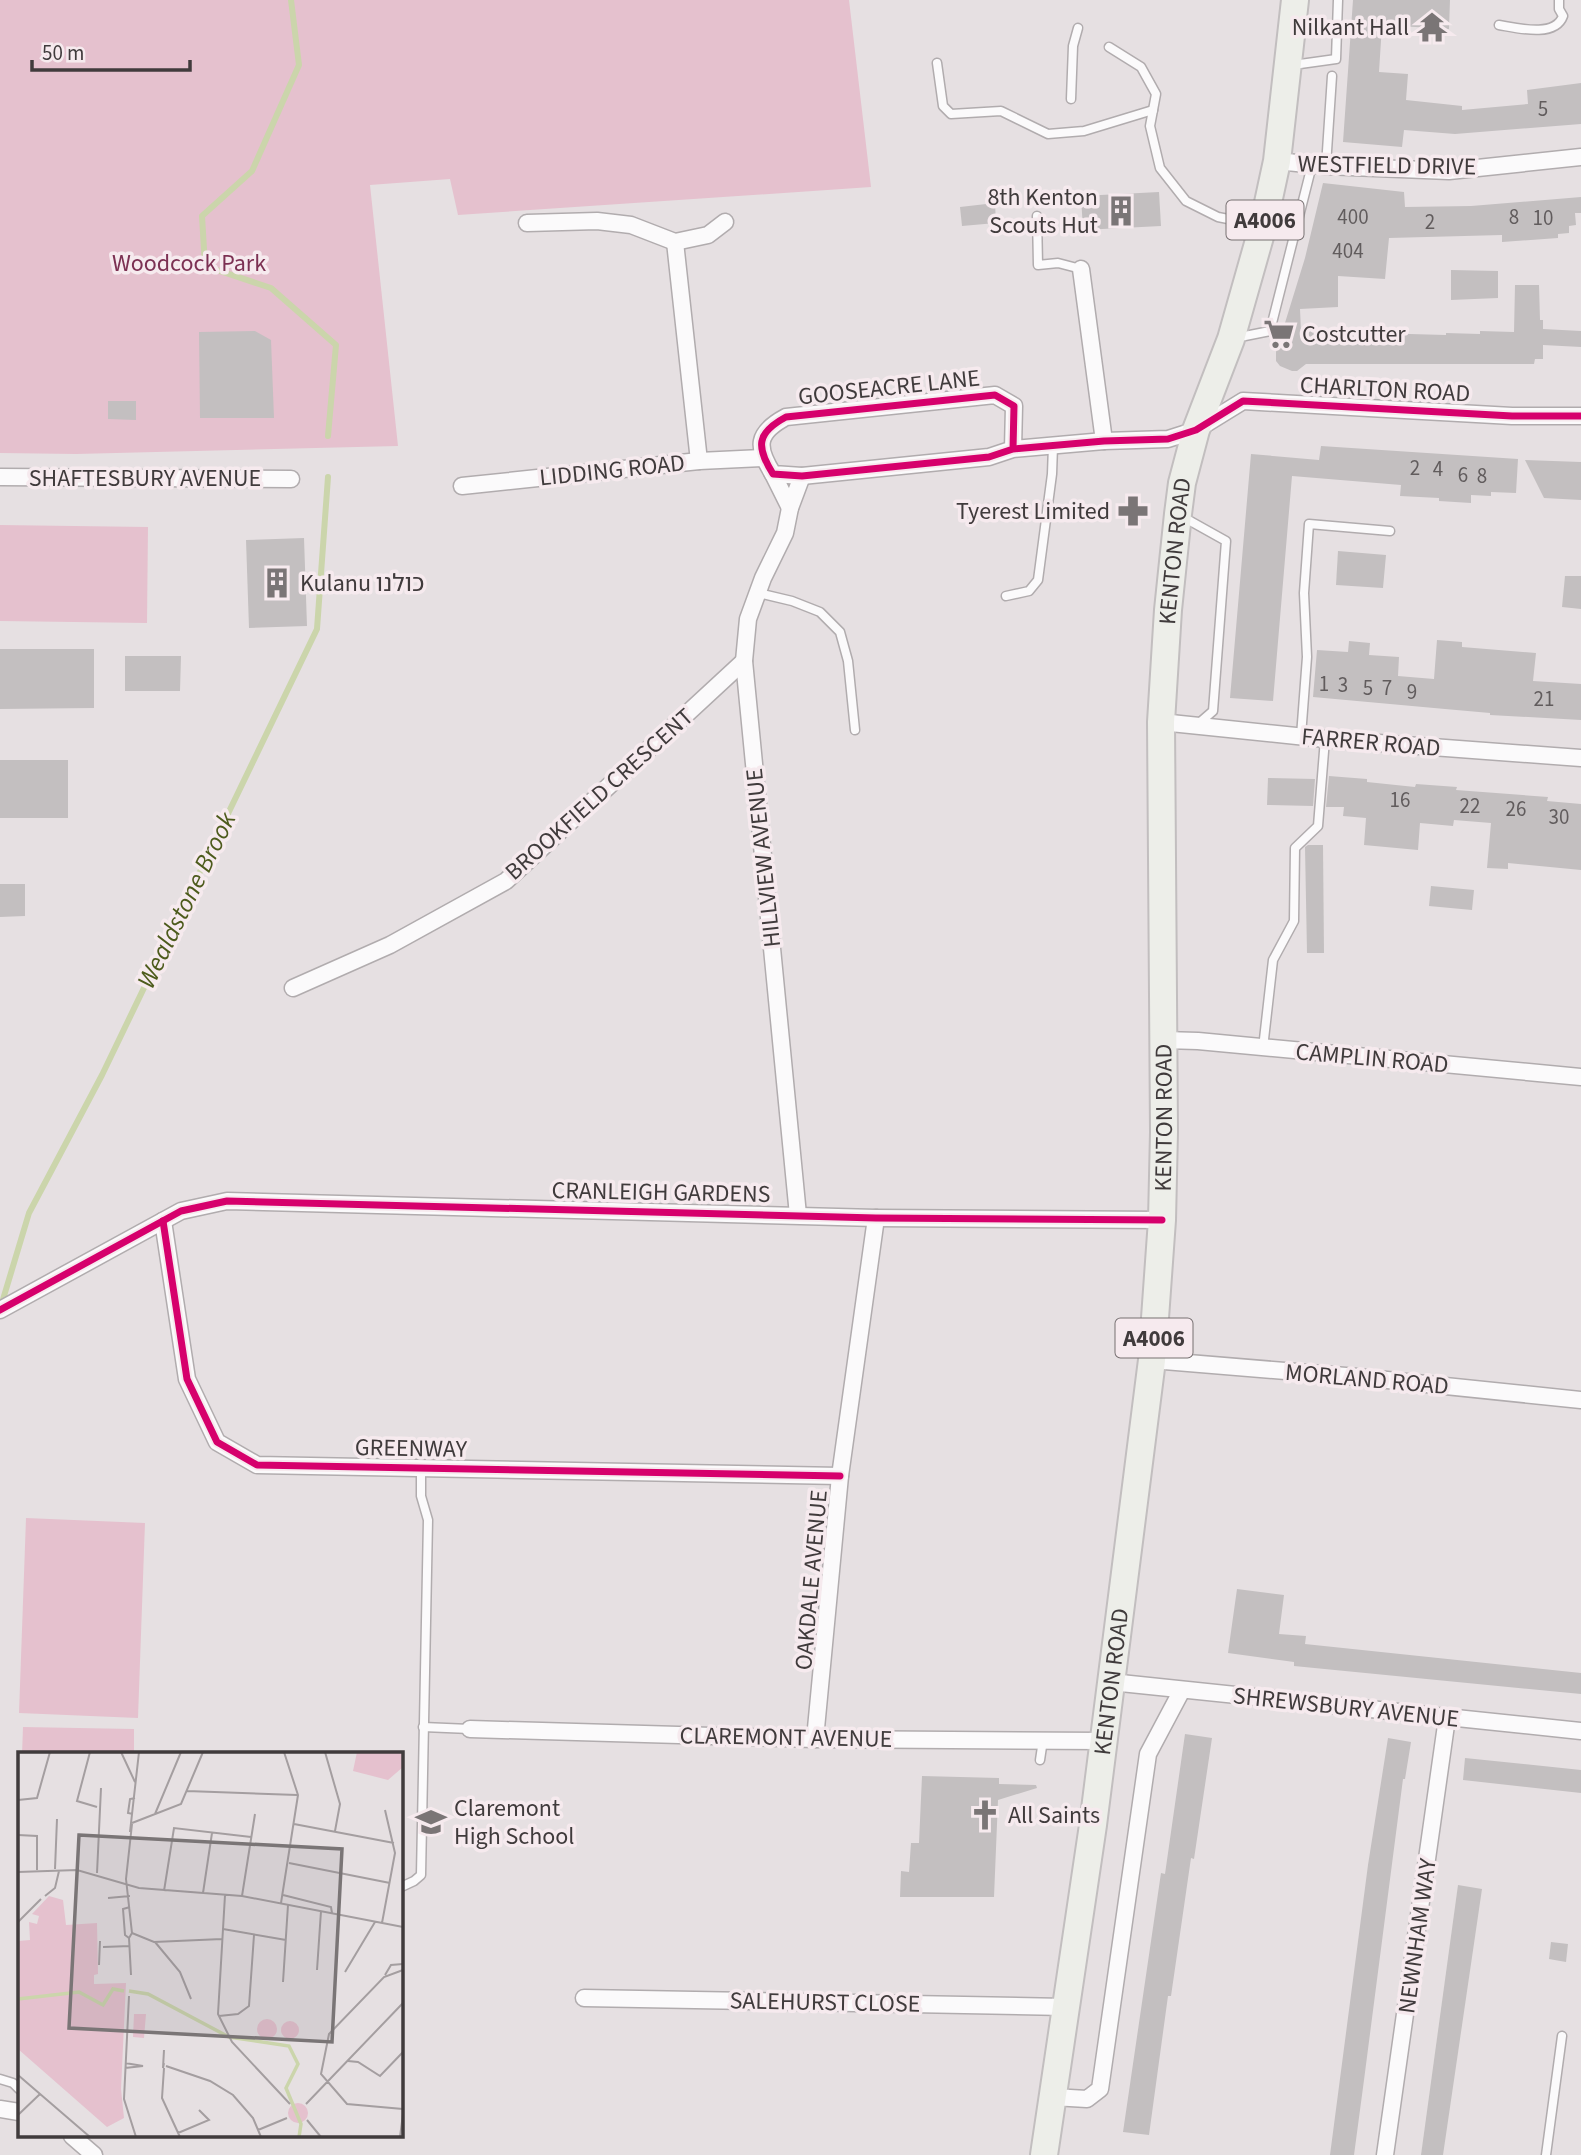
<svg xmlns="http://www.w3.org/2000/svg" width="1581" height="2155" font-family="'Source Sans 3','Noto Sans Hebrew',sans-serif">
<rect width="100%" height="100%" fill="#e6e0e2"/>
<g fill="#e5c1ce">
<path d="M0 0H849L871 187 458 215 450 179 370 185 398 446 76 454 0 453Z"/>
<path d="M0 525 148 527 147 623 0 621Z"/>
<path d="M26 1518 145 1523 138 1718 19 1713Z"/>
<path d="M23 1727 134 1729V1754H22Z"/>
</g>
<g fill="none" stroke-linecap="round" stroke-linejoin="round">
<g stroke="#cbd5ab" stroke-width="6">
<path d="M291 0 299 65 252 171 202 216 205 266 271 288 336 345 328 436"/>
<path d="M1 1306 29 1213 102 1075 317 629 328 477"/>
</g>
</g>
<g fill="#c3bfc0">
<path d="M1353 0H1450L1449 29 1382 25 1379 72 1408 74 1406 100 1462 106V110L1528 104 1527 90 1581 83V124L1455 134 1404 130 1402 147 1343 142Z"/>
<path d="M1323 183 1404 192 1405 207 1471 206 1581 197V213H1575L1576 225 1569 226V233L1558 234V238L1502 242V235L1389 238 1385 279 1338 276V307L1300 309 1301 331 1446 335V333L1480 334V331L1514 332 1515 285H1539L1540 320H1543V329L1581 331V347L1543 345V359H1535L1534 364H1306L1297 371H1292L1280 366 1276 361V352L1305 258Z"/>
<path d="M1159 192 1161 226 1083 230 1081 196Z"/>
<path d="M995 203 996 223 962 226 960 207Z"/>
<path d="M1451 270 1498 271V298L1451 300Z"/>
<path d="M255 331 271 340 274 418H200L199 332Z"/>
<path d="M108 401H136V420L108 419Z"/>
<path d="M1321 446 1518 459 1516 493 1491 492V496L1471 495V503L1439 501V498L1400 496 1401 485 1292 476 1273 701 1230 698 1251 454 1319 460Z"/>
<path d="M1525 460 1581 462V500L1544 498Z"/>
<path d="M304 538 307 626 249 628 246 540Z"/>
<path d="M1338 551 1386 555 1383 588 1336 585Z"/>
<path d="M1565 576H1581V609L1562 607Z"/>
<path d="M1437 640 1462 642V647L1536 653 1533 681 1581 684V720L1490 715V713L1445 709 1313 697 1317 650 1348 652 1349 641 1370 643 1369 655 1399 657 1398 676 1434 679Z"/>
<path d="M0 649H94V708L0 709Z"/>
<path d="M125 656H181L180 691H125Z"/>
<rect x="0" y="760" width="68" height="58"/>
<path d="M1329 776 1367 779V782L1415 787 1416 784 1457 787 1456 790 1548 797 1547 801 1581 804V870L1508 863V869L1487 868 1491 823 1454 820 1453 826 1420 823 1418 850 1364 845 1366 818 1343 816 1344 807H1326Z"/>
<path d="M1268 778 1315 779 1313 806 1267 805Z"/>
<path d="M1308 845H1323L1324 953H1307L1305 847Z"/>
<path d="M0 884H25V916L0 917Z"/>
<path d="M1431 886 1474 890 1472 910 1429 906Z"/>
<path d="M1237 1589 1284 1595 1279 1634 1306 1636 1305 1644 1581 1673V1694L1294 1666V1662L1228 1653Z"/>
<path d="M1185 1734 1212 1738 1194 1859 1191 1858 1171 1996H1168L1149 2135 1123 2132 1161 1873 1165 1874Z"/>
<path d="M1388 1738 1411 1742 1405 1779H1403L1364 2080 1354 2155H1330L1368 1865Z"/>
<path d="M1465 1758 1581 1770V1793L1463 1780Z"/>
<path d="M922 1776 999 1778V1784L1036 1785 1037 1788 998 1800 994 1897H900L901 1871 909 1872 911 1843H919Z"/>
<path d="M1458 1885 1482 1889 1443 2155H1421Z"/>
<path d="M1551 1942 1568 1944 1566 1962 1549 1959Z"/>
</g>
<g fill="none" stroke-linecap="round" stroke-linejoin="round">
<g stroke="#b1acae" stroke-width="11">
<g id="lane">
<path d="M1499 25C1517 28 1555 38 1563 16L1559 9V0"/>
<path d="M1109 47 1141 67 1156 94 1150 126 1160 168 1186 201 1218 217 1258 225"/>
<path d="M937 63 943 106 951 114 1001 111 1048 134 1084 131 1153 110"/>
<path d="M1293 65 1336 59 1338 0"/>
<path d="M1071 99 1073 46 1078 28"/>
<path d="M1326 166 1332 76"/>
<path d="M1037 216 1038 265 1058 263 1081 269"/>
<path d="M1235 338 1270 331 1312 165"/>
<path d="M1183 517 1226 541 1213 711 1198 724"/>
<path d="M758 593 792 601 820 612 840 632 848 661 855 730"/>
<path d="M1006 596 1029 591 1038 580 1052 474 1053 446"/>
<path d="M1301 736 1307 657 1304 593 1309 524 1390 531"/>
<path d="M1263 1048 1273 960 1294 921 1295 848 1318 826 1325 739"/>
<path d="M423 1727 470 1729"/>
<path d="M1040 1760 1043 1740"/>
<path d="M401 1887 414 1881 421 1875 428 1520 421 1496V1468"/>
<path d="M0 2079 13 2083 19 2089"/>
<path d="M1546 2155 1562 2036"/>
</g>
</g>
<g stroke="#b1acae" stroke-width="19">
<g id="street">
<path d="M1277 161 1326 166 1449 171 1581 157"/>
<path d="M527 223 597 221 631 225 675 242 708 235 725 222"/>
<path d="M675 242 699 461"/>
<path d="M1081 269 1104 441"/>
<path d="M1013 449 1014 406 995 395 786 417C756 433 756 447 773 474L802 476 989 457 1013 449 1104 441 1168 439 1196 430 1243 401 1512 416H1581"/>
<path d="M773 474 790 508"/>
<path d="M0 477 291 479"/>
<path d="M462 486 699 461 762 458"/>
<path d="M1161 722 1325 739 1581 758"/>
<path d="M293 988 390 945 506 881 744 661"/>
<path d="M1164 1040 1198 1041 1581 1077"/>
<path d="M798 1215 744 661 748 619 763 578 785 533 790 508 802 476"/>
<path d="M163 1221 187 1379 217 1442 257 1465 840 1476"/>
<path d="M0 1310 181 1211 227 1201 876 1218 1162 1220"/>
<path d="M1152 1360 1358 1377 1581 1400"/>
<path d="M1111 1682 1581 1731"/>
<path d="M470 1729 815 1739 1103 1741"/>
<path d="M815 1739 840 1476 876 1218"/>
<path d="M584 1998 1065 2007"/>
<path d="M1053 2097 1087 2099 1100 2089 1148 1754 1182 1690"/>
<path d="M0 2109 19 2112"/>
<path d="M72 2136 94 2155"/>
<path d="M1385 2155 1447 1718"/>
</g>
</g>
<g stroke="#c2bebf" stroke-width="30">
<g id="primary">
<path id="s1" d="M1044 2155 1093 1825 1152 1360 1162 1220 1164 1132 1161 722 1168 610 1178 514 1182 483 1196 430 1231 339 1263 226 1277 161 1295 0"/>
</g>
</g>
<use href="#lane" stroke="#fbfafb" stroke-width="8"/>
<use href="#street" stroke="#fbfafb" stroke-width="16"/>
<use href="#primary" stroke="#edeee9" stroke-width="26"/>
<g stroke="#f6eaee" stroke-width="11">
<g id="cycleway">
<path d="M1013 449 1014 406 995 395 786 417C756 433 756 447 773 474L802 476 989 457 1013 449 1104 441 1168 439 1196 430 1243 401 1512 416H1581"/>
<path d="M163 1221 187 1379 217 1442 257 1465 840 1476"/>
<path d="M0 1310 181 1211 227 1201 876 1218 1162 1220"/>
</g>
</g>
<use href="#cycleway" stroke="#d6006c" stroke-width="7"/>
</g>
<defs>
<g id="temple-bare" transform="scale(2.415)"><path d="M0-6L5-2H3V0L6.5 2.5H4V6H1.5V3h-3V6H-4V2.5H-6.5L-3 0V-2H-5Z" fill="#7a7576" stroke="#f6eaee" stroke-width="2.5" paint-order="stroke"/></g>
<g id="building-bare" transform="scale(2.415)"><path d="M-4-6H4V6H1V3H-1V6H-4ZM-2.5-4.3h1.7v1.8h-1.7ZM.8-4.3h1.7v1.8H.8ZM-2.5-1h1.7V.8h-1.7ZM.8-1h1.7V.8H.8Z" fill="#7a7576" stroke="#f6eaee" stroke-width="2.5" paint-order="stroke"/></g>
<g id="supermarket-bare" transform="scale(2.415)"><path d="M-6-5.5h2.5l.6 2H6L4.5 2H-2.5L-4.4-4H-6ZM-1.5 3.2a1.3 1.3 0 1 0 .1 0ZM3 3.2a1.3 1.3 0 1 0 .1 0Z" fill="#7a7576" stroke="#f6eaee" stroke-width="2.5" paint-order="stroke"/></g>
<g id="pharmacy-bare" transform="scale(2.415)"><path d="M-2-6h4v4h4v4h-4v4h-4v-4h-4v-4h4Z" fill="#7a7576" stroke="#f6eaee" stroke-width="2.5" paint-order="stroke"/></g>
<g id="church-bare" transform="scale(2.415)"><path d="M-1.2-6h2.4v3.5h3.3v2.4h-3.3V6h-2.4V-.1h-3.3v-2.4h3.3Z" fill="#7a7576" stroke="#f6eaee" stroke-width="2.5" paint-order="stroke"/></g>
<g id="school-bare" transform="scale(2.415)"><path d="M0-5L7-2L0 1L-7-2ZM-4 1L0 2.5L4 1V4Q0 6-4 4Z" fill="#7a7576" stroke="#f6eaee" stroke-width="2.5" paint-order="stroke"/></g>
</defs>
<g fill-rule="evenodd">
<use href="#temple-bare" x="1432" y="27"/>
<use href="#building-bare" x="1121" y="211"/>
<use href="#supermarket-bare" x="1279" y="334"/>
<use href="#pharmacy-bare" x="1133" y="511"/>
<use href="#building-bare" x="277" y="583"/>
<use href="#church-bare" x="985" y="1815"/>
<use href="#school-bare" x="431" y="1822"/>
</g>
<g text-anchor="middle" stroke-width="7" stroke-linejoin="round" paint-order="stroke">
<g font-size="21" fill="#615c5d">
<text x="1543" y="116">5</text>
<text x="1353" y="224">400</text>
<text x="1514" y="224">8</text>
<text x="1543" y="225">10</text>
<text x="1430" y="229">2</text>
<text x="1348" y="258">404</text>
<text x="1415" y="475">2</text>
<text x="1438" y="476">4</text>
<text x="1463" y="482">6</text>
<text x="1482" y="483">8</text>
<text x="1324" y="691">1</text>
<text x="1343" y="692">3</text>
<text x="1368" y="695">5</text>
<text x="1387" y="695">7</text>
<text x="1412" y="699">9</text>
<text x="1544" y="706">21</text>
<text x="1400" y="807">16</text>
<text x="1470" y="813">22</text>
<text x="1516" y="816">26</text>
<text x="1559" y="824">30</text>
</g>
<g fill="#f6eaee" stroke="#777071" stroke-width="2">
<rect x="1226.5" y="200.5" width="77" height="39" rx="5"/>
<rect x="1115.5" y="1318.5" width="77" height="39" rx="5"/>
</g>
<g font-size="23" font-weight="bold" fill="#403b3c">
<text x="1265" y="228">A4006</text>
<text x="1154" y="1346">A4006</text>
</g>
<g font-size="24" fill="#403b3c" stroke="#f6eaee" text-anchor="start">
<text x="1409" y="35" text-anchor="end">Nilkant Hall</text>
<text x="1098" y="205" text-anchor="end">8th Kenton<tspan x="1098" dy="28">Scouts Hut</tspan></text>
<text x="1302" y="342">Costcutter</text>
<text x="1110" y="519" text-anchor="end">Tyerest Limited</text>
<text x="300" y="591">Kulanu כולנו</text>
<text x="454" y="1816">Claremont<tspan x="454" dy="28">High School</tspan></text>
<text x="1008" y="1823">All Saints</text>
</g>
<g font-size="24" fill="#403b3c" stroke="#f6eaee">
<text transform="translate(1387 165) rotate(1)" y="8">WESTFIELD DRIVE</text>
<text transform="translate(889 387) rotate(-6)" y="8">GOOSEACRE LANE</text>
<text transform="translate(1385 389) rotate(3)" y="8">CHARLTON ROAD</text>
<text transform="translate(612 470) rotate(-6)" y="8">LIDDING ROAD</text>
<text x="145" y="486">SHAFTESBURY AVENUE</text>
<text dy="8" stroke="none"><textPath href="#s1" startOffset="1612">KENTON ROAD</textPath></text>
<text transform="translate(1371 742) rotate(5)" y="8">FARRER ROAD</text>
<text transform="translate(599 794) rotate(-42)" y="8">BROOKFIELD CRESCENT</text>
<text transform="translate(763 858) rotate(-96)" y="8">HILLVIEW AVENUE</text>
<text transform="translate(1372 1058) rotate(5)" y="8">CAMPLIN ROAD</text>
<text dy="8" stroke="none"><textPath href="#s1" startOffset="1045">KENTON ROAD</textPath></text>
<text transform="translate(661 1192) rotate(1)" y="8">CRANLEIGH GARDENS</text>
<text transform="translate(1367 1379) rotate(5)" y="8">MORLAND ROAD</text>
<text transform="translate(411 1448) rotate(1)" y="8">GREENWAY</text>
<text transform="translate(811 1580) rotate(-85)" y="8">OAKDALE AVENUE</text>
<text dy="8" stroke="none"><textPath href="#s1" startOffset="478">KENTON ROAD</textPath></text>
<text transform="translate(1346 1707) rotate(6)" y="8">SHREWSBURY AVENUE</text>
<text transform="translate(786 1737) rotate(1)" y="8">CLAREMONT AVENUE</text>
<text transform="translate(1417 1936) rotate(-82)" y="8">NEWNHAM WAY</text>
<text transform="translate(825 2002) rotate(1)" y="8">SALEHURST CLOSE</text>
</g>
<g font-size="24" fill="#7c3153" stroke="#f6eaee">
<text x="189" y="271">Woodcock Park</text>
</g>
<g font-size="26" font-style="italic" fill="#4d5b1c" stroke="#f6eaee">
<text transform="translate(186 900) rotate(-64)" y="9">Wealdstone Brook</text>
</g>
</g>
<g transform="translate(18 1752)">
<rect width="385" height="385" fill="#e6e0e2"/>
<path d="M339 0H385V15L370 28 335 19ZM31 144 45 148 48 173 79 171 80 222 76 223V232L108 231 103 337 106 366 89 375 0 297V189L12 188 11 170 19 172 21 164 14 162ZM116 262H128L126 286 115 285ZM239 277a10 10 0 1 1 20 0a10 10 0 1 1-20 0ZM263 278a9 9 0 1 1 18 0a9 9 0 1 1-18 0ZM270 361a10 10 0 1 1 20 0a10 10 0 1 1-20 0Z" fill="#e5c1ce"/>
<path fill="none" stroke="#cbd5ab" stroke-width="3.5" d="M111 239 130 242 211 285 271 294 280 312 268 336 283 372 281 385M0 247 61 240 85 253 95 237 106 239"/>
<path fill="none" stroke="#a49ea0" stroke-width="2" d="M0 0H51M72 0 59 49 79 55M103 0 117 30M307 0 322 52 317 79M169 39 279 43M0 48 19 46 32 0M115 62 110 61 112 47 117 46M137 62 163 0M114 71 163 52 185 0M114 72 108 127 114 181M276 72 376 91M112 80 121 0M0 83 19 84V118M271 111 372 131M37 117 39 67M0 120 59 118 121 136 224 144 385 175M79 121 83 36M146 139 156 76 233 85M185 141 194 81M207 143 200 262 214 290 272 352M265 143 313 155 314 161M27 144 37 136 41 119M224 144 237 62M90 146 112 144M263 151 280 43 266 0M112 155 105 157 107 183 111 186 114 181M0 170 23 147M364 171 377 101 367 58M205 177 268 188M114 181 136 190 204 187M111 186 113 223M137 190 162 220 173 247M85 195 112 194M81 213 82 189M299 218 303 159M385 218 366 225 311 282 303 322 329 352 385 357M327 220 357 170M367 223 373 213 385 212M265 230 270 153M111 244 106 347 118 385M201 264 220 262 231 254 236 183M330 309 340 310 362 324 385 300M146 311 145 316 146 298M148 314 192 329 215 343 235 366 243 385M107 316 125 314 107 311M146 316 144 346 162 385M0 323 72 385M288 352 385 251M0 363 22 342M289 368 303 385M240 378 269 366M160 381 191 368 181 358M382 385 385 362"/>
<path fill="#7a7576" fill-opacity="0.15" stroke="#7a7576" stroke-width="3.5" d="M61 83 324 97 314 290 51 276Z"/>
<rect width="385" height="385" fill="none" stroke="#403b3c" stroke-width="3.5"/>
</g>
<path d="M32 60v10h158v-10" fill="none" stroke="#403b3c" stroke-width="3.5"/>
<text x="42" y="60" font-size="21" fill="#403b3c" stroke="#f6eaee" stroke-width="5" paint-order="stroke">50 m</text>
</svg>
